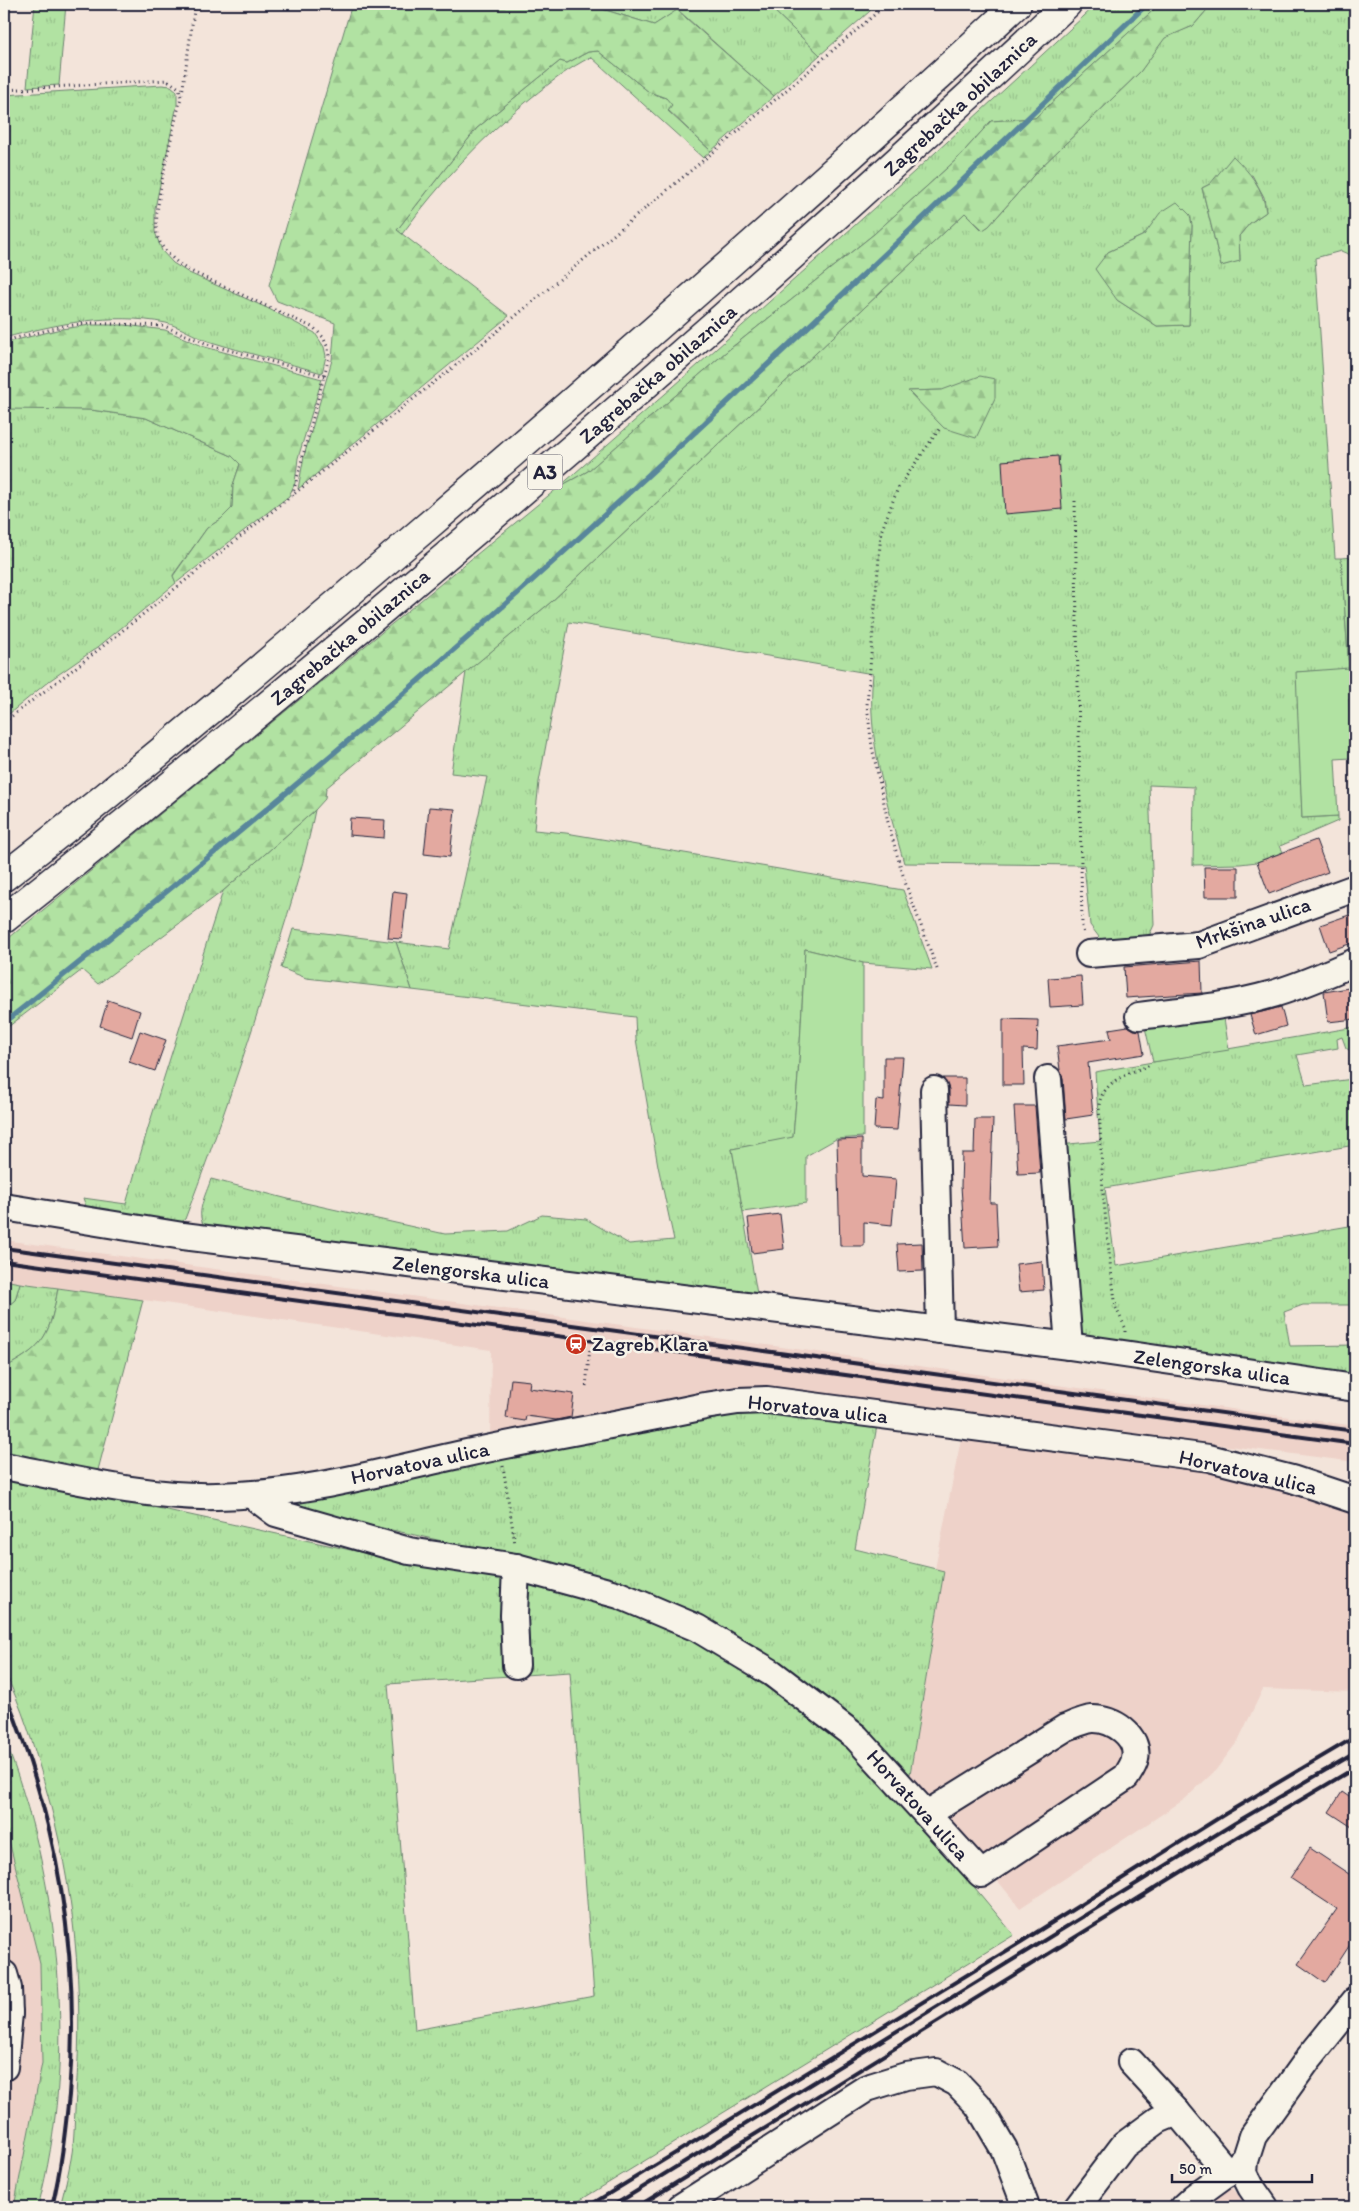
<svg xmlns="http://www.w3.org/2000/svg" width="1359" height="2211" font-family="Itim,sans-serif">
<defs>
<pattern id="grass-tufts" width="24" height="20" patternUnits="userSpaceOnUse" patternTransform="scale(1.25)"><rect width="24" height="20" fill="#b1e2a2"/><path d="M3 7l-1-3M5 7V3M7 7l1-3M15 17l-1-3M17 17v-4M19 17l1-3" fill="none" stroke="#98c28c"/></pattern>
<pattern id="forest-firs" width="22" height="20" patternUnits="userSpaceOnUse" patternTransform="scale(1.25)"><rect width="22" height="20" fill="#b1e2a2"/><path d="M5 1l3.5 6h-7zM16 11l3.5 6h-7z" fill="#98c28c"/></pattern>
</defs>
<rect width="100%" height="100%" fill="#f3e4da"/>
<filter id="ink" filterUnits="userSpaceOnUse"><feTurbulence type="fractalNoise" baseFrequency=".02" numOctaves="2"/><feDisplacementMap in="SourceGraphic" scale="10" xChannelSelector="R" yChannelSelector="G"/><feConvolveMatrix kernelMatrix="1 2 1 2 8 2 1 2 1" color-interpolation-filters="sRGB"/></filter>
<g filter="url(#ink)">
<g fill="#eed2c9">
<path d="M4 1240 1355 1426V1462L776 1388 490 1440 491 1350 4 1280Z"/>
<path d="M963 1429 1136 1454 1355 1505V1692L1263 1689 1238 1741 1215 1771 1185 1799 1020 1908 910 1774 944 1572 935 1569Z"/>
<path d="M4 1821 40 1964 42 2063 14 2207H4Z"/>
<path d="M1230 2185 1248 2207H1201Z"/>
</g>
<g fill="url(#grass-tufts)" stroke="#6a826e" fill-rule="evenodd">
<path d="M35 4H66L59 85 27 87Z"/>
<path d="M586 4H767L820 55 774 96 678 10 654 25Z"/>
<path d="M1097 4H1160L1035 118 991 121 957 159 874 234 726 352 588 471 559 487C741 328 921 168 1097 4Z"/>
<path d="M1212 4H1355V257L1341 251 1315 258 1335 558H1341L1349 669 1297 672 1302 818 1338 816V821L1280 846 1283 852 1257 862 1240 864 1193 865 1194 787 1149 785 1154 925 1149 936 1102 941 1090 925 1084 865 904 863C887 803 866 738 873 674L569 622 539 782 534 830 566 833 903 890 932 969 863 963 805 949 799 1063 793 1138 732 1149 757 1294 788 1296 789 1303 207 1229C193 1216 206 1195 211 1179L292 1200 445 1234 508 1231 542 1215 586 1219 629 1244 674 1240 658 1166 636 1039 635 1017 412 990 396 942 449 949 487 777 451 773 466 672 551 602 965 213 982 230 989 226 1039 169 1140 72 1165 37 1193 26ZM1252 175 1264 197 1266 212 1250 223 1239 236 1240 260 1221 266 1202 188 1210 184ZM1192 225 1189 325 1157 326 1117 300 1108 252 1144 235ZM942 390 944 428 909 391Z"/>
<path d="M598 51 649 92 666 98 673 105 668 111 711 151 703 158 591 57C569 68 551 82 531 98 481 138 440 183 402 234L397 230 477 128 560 61 567 63 588 52Z"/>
<path d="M162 85 171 86 177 91V105L155 208V232L162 251 173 263 189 273 267 308 315 333 324 347 326 356 322 373C284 362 246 353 208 341 194 336 181 327 166 323 111 312 56 324 4 338V95Z"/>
<path d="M16 408 91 410 146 418 232 456 240 464 233 485 232 508 221 519 207 528 173 575 176 583 98 647 49 681 4 718V409Z"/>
<path d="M315 810C306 857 291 903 277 949 250 1040 219 1130 185 1219L178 1225 87 1209 83 1198 126 1204 148 1128 223 891Z"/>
<path d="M1355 1027V1048L1349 1050 1346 1048 1342 1037 1337 1039 1338 1048 1297 1055 1306 1085 1353 1079 1352 1070 1355 1069V1145L1105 1188 1116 1266 1355 1225V1305H1303L1284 1312 1290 1346 1355 1345V1382L1080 1340 1059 1145 1100 1141 1095 1072Z"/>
<path d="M20 1283 58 1288C50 1334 46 1346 4 1368V1309L15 1300Z"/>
<path d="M728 1411 878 1420 855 1549 944 1571 910 1774 862 1724 817 1689 730 1634 552 1565 378 1527 295 1513 293 1506 297 1494Z"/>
<path d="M4 1477 144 1505 392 1559 505 1578 510 1676 388 1684 415 2030 594 1996 570 1672 524 1675 525 1581 634 1612 682 1633 791 1703 854 1752 912 1812 1014 1935 569 2207H60C64 2191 68 2175 71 2159 75 2138 74 2116 76 2095 84 1986 75 1890 45 1785 34 1746 22 1707 4 1671Z"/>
<path d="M4 1738C61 1882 78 2057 38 2207H14L42 2063 40 1964 4 1821Z"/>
</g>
<g fill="url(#forest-firs)" stroke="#6a826e">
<path d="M352 4H586L654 25 677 10 774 96 711 151 668 110 672 105 666 98 649 92 598 51 588 52 567 63 560 61 477 128 397 230 509 316 298 489 304 456 332 360 335 323 277 301 269 285Z"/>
<path d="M767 4H878L820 55Z"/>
<path d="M1160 4H1212L1193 26 1165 38 1140 72 1039 169 989 226 983 230 965 213 551 602 326 788 325 799 315 810 223 891 98 984 82 970 4 1030V942L559 487 588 471 726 352 874 234 957 159 991 121 1035 118Z"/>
<path d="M1233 156C1250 173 1263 187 1266 212L1250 223 1239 236 1240 261 1221 266 1202 188 1210 184Z"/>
<path d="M1177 202 1190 215 1192 225 1189 325 1157 326 1117 300 1095 269 1108 252 1144 235 1160 213Z"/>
<path d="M91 325H125L165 330 205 347 322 379 298 458 295 483 289 496 176 583 173 576 207 528 221 519 232 508 233 485 240 464 232 456 146 418 91 410 4 409V343L61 329Z"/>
<path d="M980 376 995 379V398L976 438 944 428 908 391 942 390Z"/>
<path d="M293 929 396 942 412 990 306 978 281 968Z"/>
<path d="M4 1280 20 1283 15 1300 4 1309Z"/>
<path d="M58 1288 143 1300 98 1470 4 1456V1368C46 1346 50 1334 58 1288Z"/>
</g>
<g fill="#b1e2a2" stroke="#6a826e">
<path d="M1355 557V699H1349L1351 758 1335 759 1338 816 1302 818 1296 672 1349 668 1341 558Z"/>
<path d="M805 949 863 963V1137L836 1139 806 1156V1203L743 1212 732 1149 793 1137 799 1063Z"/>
<path d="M1223 1012 1229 1050 1153 1062 1144 1023Z"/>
</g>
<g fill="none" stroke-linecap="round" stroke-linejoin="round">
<path stroke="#58869b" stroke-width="5.5" d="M4 1023C144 911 283 798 419 680 669 463 908 233 1147 4"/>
</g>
<g fill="#e3a9a0" stroke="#22223b">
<path d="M1058 456 1062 509 1005 514 1002 461Z"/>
<path d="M429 807 455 809 450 857 424 854Z"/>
<path d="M350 818 385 820 384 838 349 835Z"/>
<path d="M1316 840 1328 872 1269 894 1257 862Z"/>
<path d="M1204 867H1238V897H1205Z"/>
<path d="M393 891 407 893 402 939 388 938Z"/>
<path d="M1352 914 1355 923V942L1329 951 1320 925Z"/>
<path d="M1201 961 1202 993 1126 998 1124 967Z"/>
<path d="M1081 976 1083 1005 1050 1007 1048 978Z"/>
<path d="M1355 987V1019L1328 1022 1324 992Z"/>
<path d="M108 1000 140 1011 132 1037 100 1026Z"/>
<path d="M1281 1007 1286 1026 1256 1035 1250 1015Z"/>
<path d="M1003 1019 1038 1020 1037 1050 1023 1049 1024 1085H1003Z"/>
<path d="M1128 1026 1134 1030 1140 1031 1144 1054 1088 1063 1093 1115 1066 1119 1063 1078 1060 1070 1057 1046 1111 1039 1109 1029Z"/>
<path d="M140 1031 166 1040 155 1071 129 1062Z"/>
<path d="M884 1057H903L897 1130 874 1129 876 1100 884 1101Z"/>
<path d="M943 1078H965V1105L949 1104V1089Z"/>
<path d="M1014 1106H1035L1040 1173 1018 1174Z"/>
<path d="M975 1119H993L990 1203H996L998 1246 965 1248 961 1186 962 1153H974Z"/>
<path d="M862 1139V1176L896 1179 892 1225 864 1222V1246H840L837 1140Z"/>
<path d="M780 1214 784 1249 752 1253 748 1218Z"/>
<path d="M922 1243 923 1271 899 1272 897 1244Z"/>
<path d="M1042 1261 1044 1290 1019 1292 1016 1264Z"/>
<path d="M511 1379 530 1381 529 1388 574 1394 571 1417 556 1420 526 1416 525 1421 506 1418Z"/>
<path d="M1342 1792 1355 1801V1829L1329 1812Z"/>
<path d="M1310 1848 1355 1878V1937L1325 1983 1298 1964 1337 1909 1290 1878Z"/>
</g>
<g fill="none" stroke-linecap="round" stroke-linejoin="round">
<g stroke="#22223b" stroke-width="30">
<g id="minor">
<path d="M1089 954 1199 945 1355 888"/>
<path d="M1139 1016C1182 1010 1227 1007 1269 995 1299 987 1327 974 1355 962"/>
<path d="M1048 1079 1069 1346"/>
<path d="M934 1090 940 1330"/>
<path d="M4 1207 183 1236 1069 1346 1355 1388"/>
<path d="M4 1466C71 1479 149 1498 217 1496 302 1495 385 1471 467 1453 546 1436 626 1423 705 1406L738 1401 767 1400 1209 1458 1292 1479 1355 1500"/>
<path d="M252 1495 276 1513 409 1551 516 1567 619 1595 697 1628 772 1673 856 1737 981 1874 1126 1777C1129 1772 1134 1765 1135 1759 1140 1736 1112 1718 1092 1719 1083 1720 1073 1725 1065 1728L927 1814"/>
<path d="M516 1567 514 1615 516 1665"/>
<path d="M4 1974 8 1988 9 2013 4 2016"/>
<path d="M1131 2062 1177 2112 1228 2173"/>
<path d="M4 2067 9 2013"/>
<path d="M681 2207 867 2088 906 2076 936 2072 957 2083 978 2105 1004 2149 1026 2207"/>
<path d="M1077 2207 1124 2145 1158 2120 1177 2112"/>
<path d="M1183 2207 1194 2197 1242 2162"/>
<path d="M1265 2207 1251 2187 1244 2173 1245 2161 1253 2136 1309 2058 1355 2001"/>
</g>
</g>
<g stroke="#22223b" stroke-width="31">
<g id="highway">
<path d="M4 877C147 766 285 648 423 530 624 358 823 184 1017 4"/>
<path d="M4 919C129 821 253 718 375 616 611 418 843 215 1067 4"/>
</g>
</g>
<g stroke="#22223b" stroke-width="3" stroke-dasharray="1 4" stroke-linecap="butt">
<path d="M4 90 167 80 179 88 181 97C175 124 150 216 158 238 163 251 175 261 186 269L314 328 323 337 328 348 329 357 292 497"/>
<path d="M182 94 195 4"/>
<path d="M4 341 60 327 89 323 164 326 210 345 325 376"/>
<path d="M1075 501 1082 926 1084 934"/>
<path d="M4 722 88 658 471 353 741 129 887 4"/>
<path d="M937 969 905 882 889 827 872 747 867 705 881 532 898 488 940 428"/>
<path d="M1125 1332V1327L1116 1308 1110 1262 1103 1192 1099 1105C1103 1080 1131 1072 1151 1065"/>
<path d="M586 1386 590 1348"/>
<path d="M503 1466 515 1544"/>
</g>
<use href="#minor" stroke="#f7f3e8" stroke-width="26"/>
<use href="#highway" stroke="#f7f3e8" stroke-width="28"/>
<g stroke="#22223b" stroke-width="4">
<path d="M4 1248 1355 1431"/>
<path d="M4 1261 1355 1444"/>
<path d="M4 1690C57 1821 81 1953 69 2095 65 2133 61 2170 52 2207"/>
<path d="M587 2207 1021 1942 1225 1814 1355 1737"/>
<path d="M611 2207 1235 1823 1355 1753"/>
<path d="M637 2207 1238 1837 1355 1768"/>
</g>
</g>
</g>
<defs>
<g id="station-disc" transform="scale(1.125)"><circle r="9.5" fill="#c8321e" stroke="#f7f3e8"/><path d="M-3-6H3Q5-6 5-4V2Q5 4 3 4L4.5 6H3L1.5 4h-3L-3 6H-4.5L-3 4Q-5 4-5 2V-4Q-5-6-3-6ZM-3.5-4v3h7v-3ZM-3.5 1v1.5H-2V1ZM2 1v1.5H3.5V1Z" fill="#fff"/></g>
</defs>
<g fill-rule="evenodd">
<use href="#station-disc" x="576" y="1344"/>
</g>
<g text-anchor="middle" stroke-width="5" stroke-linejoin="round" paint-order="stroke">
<rect fill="#f7f3e8" stroke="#62616f" stroke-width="1" x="527.5" y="454.5" width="35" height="35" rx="4"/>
<g font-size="20" font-weight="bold" fill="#22223b">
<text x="545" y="479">A3</text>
</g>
<g font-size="21" fill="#22223b" stroke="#f7f3e8">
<text transform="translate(960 104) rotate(-43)" y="7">Zagrebačka obilaznica</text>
<text transform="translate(658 374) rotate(-41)" y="7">Zagrebačka obilaznica</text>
<text transform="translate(350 637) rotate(-40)" y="7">Zagrebačka obilaznica</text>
<text transform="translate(1253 923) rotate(-19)" y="7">Mrkšina ulica</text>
<text transform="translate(471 1272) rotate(7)" y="7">Zelengorska ulica</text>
<text transform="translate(1212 1367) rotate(8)" y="7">Zelengorska ulica</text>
<text transform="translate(818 1409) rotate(6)" y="7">Horvatova ulica</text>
<text transform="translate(420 1463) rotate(-12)" y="7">Horvatova ulica</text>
<text transform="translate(1248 1472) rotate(13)" y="7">Horvatova ulica</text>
<text transform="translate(918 1805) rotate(48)" y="7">Horvatova ulica</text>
</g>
<g font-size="21" fill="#22223b" stroke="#f7f3e8" text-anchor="start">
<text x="592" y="1351">Zagreb Klara</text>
</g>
</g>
<rect width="1359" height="2211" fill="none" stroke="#f7f3e8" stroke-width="20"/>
<rect x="10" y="10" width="1339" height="2191" fill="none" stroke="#22223b" stroke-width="2" filter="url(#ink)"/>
<path d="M1172 2174v8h140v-8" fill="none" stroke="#22223b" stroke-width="2.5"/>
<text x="1179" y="2174" font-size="15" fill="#22223b" stroke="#f7f3e8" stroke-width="4" paint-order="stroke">50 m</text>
</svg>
